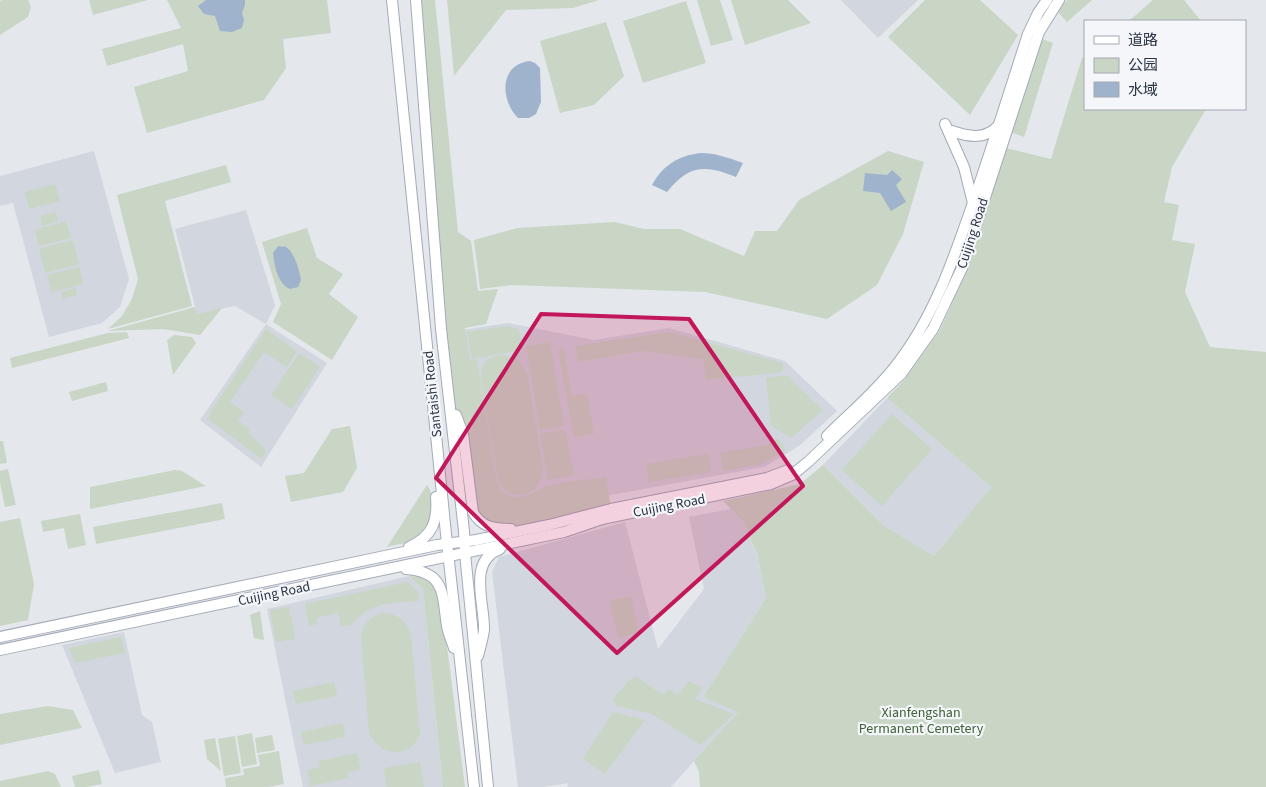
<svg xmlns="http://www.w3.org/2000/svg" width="1266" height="787" font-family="'Source Sans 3','Noto Sans SC',sans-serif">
<rect width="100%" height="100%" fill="#e4e7ec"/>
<g fill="#d2d6de">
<path d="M841 0H918L878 38Z"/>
<path d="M94 151 129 279 120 307 102 323 49 337 13 203 0 206V176Z"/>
<path d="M246 210 275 305 266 324 327 363 261 467 200 420 266 324 235 306 197 314 175 229Z"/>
<path d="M508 323 594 340 669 328 785 361 837 411 799 446 764 467 529 510 489 498 462 330Z"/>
<path d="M887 398 991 487 934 556 883 525 823 465Z"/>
<path d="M731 509 742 520 757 555 766 598 703 697 739 711 671 787H567L569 783 543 787H518L492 572 499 557 625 522 658 649 704 589 689 517Z"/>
<path d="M409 576 423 589 443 787H303L267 609Z"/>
<path d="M124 632 142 715 152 722 161 762 115 773 62 645Z"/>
</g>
<g fill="#c9d6c5">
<path d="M3 0H28L31 7 28 17 0 35V1Z"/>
<path d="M89 0H148L93 15Z"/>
<path d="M167 0H327L331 33 283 39 286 68 264 100 147 133 134 87 188 71 183 44 107 66 102 49 181 28Z"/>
<path d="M416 0H435L458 232 471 241 478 291 498 289 486 324 465 328 470 360 477 359 497 483C501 490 506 496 515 497 528 498 536 489 548 486 567 481 587 480 606 477L611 509 512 529 478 519 463 434 450 395Z"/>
<path d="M447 0H599L573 8 506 10 454 76Z"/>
<path d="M697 0H720L733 40 711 46Z"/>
<path d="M731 0H788L811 23 745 45Z"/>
<path d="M925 0H980L1018 35 970 115 888 37Z"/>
<path d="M1067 0H1092L1067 22 1057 11Z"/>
<path d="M1153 0H1184L1201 21H1129Z"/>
<path d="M686 1 706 63 643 83 623 21Z"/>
<path d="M606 22 624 76 594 105 560 113 540 41Z"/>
<path d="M1039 38 1053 43 1024 137 1010 132Z"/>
<path d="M1085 56V109H1206L1172 167 1164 202 1179 205 1172 240 1195 244 1185 292 1210 347 1266 352V787H700L699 772 694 761 738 712 703 697 766 598 757 554 742 520 723 501 800 484 823 465 883 525 934 556 991 487 887 398 905 379 940 330 966 272 1006 148 1051 159 1082 58Z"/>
<path d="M888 151 924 162 903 234 877 285 827 319 705 292 512 285 480 289 474 240 517 228 615 222 644 229H680L744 256 755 231H777L799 200Z"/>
<path d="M226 165 231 182 165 201 192 306 108 329 122 316 132 299 138 279 117 195Z"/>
<path d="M55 184 60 201 29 209 25 192Z"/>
<path d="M56 212 58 221 42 226 40 216Z"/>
<path d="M66 221 71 238 39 246 35 230Z"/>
<path d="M307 228 317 258 343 274 329 294 358 317 332 360 273 322 281 304 262 242Z"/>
<path d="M73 240 79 264 45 273 39 249Z"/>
<path d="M79 267 83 284 52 292 47 275Z"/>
<path d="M76 288 77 295 62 299 61 292Z"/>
<path d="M195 307 197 314 222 308 200 335 163 329 108 331Z"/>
<path d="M507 326 519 329 523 350 472 359 467 332Z"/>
<path d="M266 329 297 351 287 367 264 352 230 402 244 412 238 421 249 429V434C256 440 262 443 266 452L262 459 209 420 211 411Z"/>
<path d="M127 332 129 338 12 368 10 358 108 333Z"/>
<path d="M669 332 783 363V372L706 380 703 359 642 351 578 362 575 346Z"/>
<path d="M174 335 192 337 196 343 173 375 167 340Z"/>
<path d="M550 342 564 426 540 430 526 346Z"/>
<path d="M564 349 572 396 587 394 594 434 574 437 558 350Z"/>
<path d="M299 353 320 367 292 409 271 395Z"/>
<path d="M506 355 519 360 527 374 543 467C544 495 512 506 498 481L481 379C481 360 489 356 506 355Z"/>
<path d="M786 375 823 410 791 438 771 426 766 378Z"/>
<path d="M106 382 108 391 72 401 69 392Z"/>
<path d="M892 414 932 449 882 506 842 470Z"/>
<path d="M350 426 357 468 343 492 291 502 285 476 304 473 332 429Z"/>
<path d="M565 429 574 475 548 480 540 434Z"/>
<path d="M778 438 786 450 763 464 723 471 720 453 766 445Z"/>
<path d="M0 441H3L7 463 0 464Z"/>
<path d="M708 454 711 472 649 482 646 464Z"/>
<path d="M8 469 16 505 5 507 0 483V471Z"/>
<path d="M175 470 182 471 206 486 90 509V487Z"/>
<path d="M427 485C438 499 433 533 414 540 406 544 396 544 387 547Z"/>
<path d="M222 503 225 519 96 544 93 527Z"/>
<path d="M80 514 86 545 68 549 64 528 43 532 41 521Z"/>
<path d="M20 518 34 584 28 620 0 626V522Z"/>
<path d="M409 576 429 578 440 592 465 787H443L423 589Z"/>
<path d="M407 582 418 592 419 601C391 603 370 601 352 625L341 627 338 613 316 618 317 624 309 626 305 604Z"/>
<path d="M631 596 639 633 618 638 610 601Z"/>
<path d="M289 607 295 639 276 642 270 610Z"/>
<path d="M260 611 264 640 254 638 250 615Z"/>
<path d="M382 613C397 613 405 620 411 634L420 734C410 760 380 757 369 733L361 636C363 624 370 616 382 613Z"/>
<path d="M121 637 125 653 75 663 69 648Z"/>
<path d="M637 677 663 695 668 689 678 695 689 681 702 688 695 699 734 714 701 745 650 713 616 706 613 699 629 680Z"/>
<path d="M334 682 337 696 296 704 293 691Z"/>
<path d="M48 706 73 710 82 728 0 745V714Z"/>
<path d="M613 712 645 720 605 774 583 759Z"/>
<path d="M343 723 345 737 304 745 301 732Z"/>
<path d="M252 733 257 764 242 767 237 736Z"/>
<path d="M272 735 275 750 257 753 255 738Z"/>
<path d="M235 736 241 773 224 776 218 739Z"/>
<path d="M215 738 221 771 207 759 204 740Z"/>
<path d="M279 751 284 784 268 787H226L225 778 244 775 243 769 260 766 258 755Z"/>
<path d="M357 753 361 769 348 772 349 778 310 786 307 770 320 767 319 761Z"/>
<path d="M420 762 424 787H387L384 768Z"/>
<path d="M99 770 102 784 87 787H75L72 776Z"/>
<path d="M48 771 55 774 61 787H0V781Z"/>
</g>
<g fill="#9fb4cc">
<path d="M206 0H245V5L242 13 244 20 242 28 232 32 220 31 215 16 204 14 198 6Z"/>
<path d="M530 61 535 63 540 68 541 102 536 114 529 118H518C500 100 499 64 530 61Z"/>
<path d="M700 153C716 153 729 158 743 163L736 177C705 164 688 165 667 192L652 185C663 165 678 156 700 153Z"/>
<path d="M892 170 902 179 896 185 906 202 891 211 880 193 863 191 865 173 887 175Z"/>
<path d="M278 246C279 247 285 246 286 247 294 251 300 272 301 280L298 287 290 289C278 284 274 265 273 253Z"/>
</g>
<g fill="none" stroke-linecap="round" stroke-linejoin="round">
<g stroke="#a3abb8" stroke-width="12">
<g id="major">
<path d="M392 0 446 534 474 787"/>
<path d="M416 0 441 329 464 531 465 553 488 787"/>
<path d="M945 124 964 167 973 203"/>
<path d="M952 131C969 137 986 140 999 125"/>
<path d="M456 415 463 434 473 512C481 527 494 529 511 529"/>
<path d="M827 436C849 414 874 393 894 368 935 317 955 255 976 194 994 141 1011 87 1028 34L1038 13 1047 0"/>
<path d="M409 547C432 537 438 522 436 497"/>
<path d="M406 569C446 572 442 594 447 626 448 634 452 641 454 648"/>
<path d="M0 637 437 545 476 540 549 525 611 509 767 478 788 470"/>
<path d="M0 650 564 532 602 519 771 484 792 475 808 462 901 374 933 329 962 268 1039 32 1059 0"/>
<path d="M478 656C480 648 483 638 484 630 485 604 467 561 500 549"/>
</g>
</g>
<use href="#major" stroke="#fff" stroke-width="10"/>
</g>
<path fill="#c2185b" fill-opacity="0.2" stroke="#c2185b" stroke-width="4" stroke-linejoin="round" d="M541 314 689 319 803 486 617 653 436 478Z"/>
<g text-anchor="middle" stroke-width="4.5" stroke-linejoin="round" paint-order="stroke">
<g font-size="14" fill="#2b3445" stroke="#f4f6f9">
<text transform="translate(972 233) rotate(-72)" y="5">Cuijing Road</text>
<text transform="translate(432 394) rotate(-96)" y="5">Santaishi Road</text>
<text transform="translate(669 505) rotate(-11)" y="5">Cuijing Road</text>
<text transform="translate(274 593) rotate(-12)" y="5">Cuijing Road</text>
</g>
<g font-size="14" fill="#3f6138" stroke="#f4f6f9">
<text x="921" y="717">Xianfengshan<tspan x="921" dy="16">Permanent Cemetery</tspan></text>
</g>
</g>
<rect x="1084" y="20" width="162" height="90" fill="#f4f6f9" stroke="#a4a8b1"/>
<rect x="1094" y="36" width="25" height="8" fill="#ffffff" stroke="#a4a8b1"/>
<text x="1128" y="45" font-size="15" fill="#2b3445">道路</text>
<rect x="1094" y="58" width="25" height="15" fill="#c9d6c5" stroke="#a4a8b1"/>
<text x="1128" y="70" font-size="15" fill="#2b3445">公园</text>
<rect x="1094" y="82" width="25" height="15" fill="#9fb4cc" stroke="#a4a8b1"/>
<text x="1128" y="95" font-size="15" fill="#2b3445">水域</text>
</svg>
